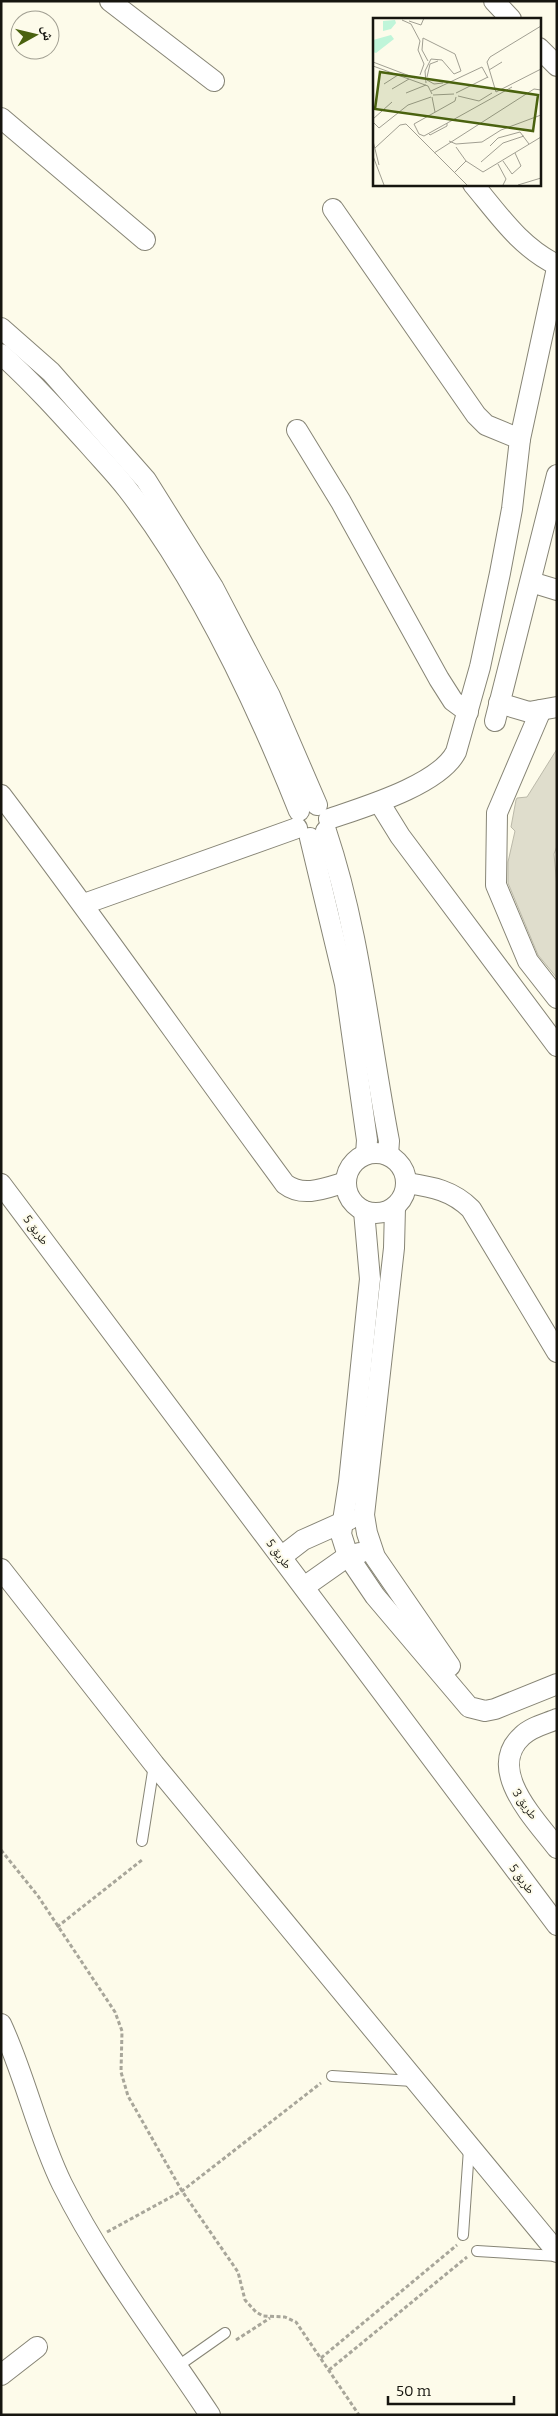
<svg xmlns="http://www.w3.org/2000/svg" width="558" height="2416" font-family="Bitter,'Noto Naskh Arabic',serif">
<rect width="100%" height="100%" fill="#fdfbea"/>
<path fill="#dfddcc" stroke="#bbb9a9" d="M557 749V846L554 854 557 887V978L538 955 508 883V862L515 831 511 827 516 800 517 798 527 797Z"/>
<g fill="none" stroke-linecap="round" stroke-linejoin="round">
<g stroke="#878576" stroke-width="12">
<g id="service">
<path d="M142 1841 154 1765"/>
<path d="M332 2076 413 2081"/>
<path d="M463 2235 469 2149"/>
<path d="M477 2251 557 2256"/>
<path d="M178 2366 225 2333"/>
</g>
</g>
<g stroke="#878576" stroke-width="22">
<g id="minor">
<path d="M110 1 214 81"/>
<path d="M494 1 511 19"/>
<path d="M539 48 557 66"/>
<path d="M1 118 145 240"/>
<path d="M473 184C499 215 520 247 557 265"/>
<path d="M333 209 476 415 486 425 520 439"/>
<path d="M1 328 51 372 146 480 213 587 270 696 317 805"/>
<path d="M1 354C32 382 60 413 88 444 101 459 116 474 128 490 199 582 256 703 299 811"/>
<path d="M297 430 341 502 439 679 453 701 468 712"/>
<path d="M531 582 557 590"/>
<path d="M499 703 529 712 557 707"/>
<path d="M541 710 497 813 496 885 528 961 557 998"/>
<path d="M495 721 557 475"/>
<path d="M1 795C98 923 190 1055 285 1184 303 1198 326 1188 346 1182"/>
<path d="M379 802 400 836 557 1046"/>
<path d="M329 819C364 807 439 785 456 752L480 667 500 573 512 509 520 439 557 268"/>
<path d="M326 831C360 932 369 1037 389 1141L388 1155"/>
<path d="M310 838 345 984 367 1140 366 1154"/>
<path d="M84 904 297 828"/>
<circle cx="376" cy="1183" r="30"/>
<path d="M407 1183C432 1187 452 1190 471 1209L557 1352"/>
<path d="M1 1184 557 1925"/>
<path d="M395 1207 394 1248 364 1515 367 1533 375 1557 450 1666"/>
<path d="M364 1211 370 1279 349 1482 341 1534 348 1556 375 1596 469 1707 485 1711 495 1709 557 1684"/>
<path d="M281 1557 303 1540 350 1519"/>
<path d="M1 1569 154 1764 557 2252"/>
<path d="M304 1587 348 1556 360 1553"/>
<path d="M557 1719C545 1724 531 1727 522 1736 485 1770 536 1820 557 1848"/>
<path d="M1 2024C25 2075 37 2133 62 2184 103 2266 160 2339 210 2415"/>
<path d="M1 2375 37 2347"/>
</g>
</g>
<g stroke="#a8a69a" stroke-width="3" stroke-dasharray="4 2.5" stroke-linecap="butt">
<path d="M1 1850 38 1896 115 2012 122 2031 121 2072 128 2096 182 2191 238 2272 245 2300 256 2312 263 2316 285 2317 296 2322 359 2415"/>
<path d="M57 1927 142 1860"/>
<path d="M107 2232 182 2191 321 2083"/>
<path d="M236 2340 270 2318"/>
<path d="M321 2358 457 2245"/>
<path d="M329 2370 467 2257"/>
</g>
<use href="#service" stroke="#fff" stroke-width="10"/>
<use href="#minor" stroke="#fff" stroke-width="20"/>
</g>
<g text-anchor="middle" stroke-width="4" stroke-linejoin="round" paint-order="stroke">
<g font-size="12" fill="#16150f" stroke="#fdfbea">
<text transform="translate(36 1230) rotate(53)" y="4">طريق 5</text>
<text transform="translate(279 1554) rotate(53)" y="4">طريق 5</text>
<text transform="translate(525 1804) rotate(55)" y="4">طريق 3</text>
<text transform="translate(522 1879) rotate(53)" y="4">طريق 5</text>
</g>
</g>
<g transform="translate(373 18)">
<rect width="168" height="168" fill="#fdfbea"/>
<path d="M22 2 23 5 18 11 10 13V3ZM18 17 21 21 3 35 0 34V22Z" fill="#bff5d9"/>
<path fill="none" stroke="#a19f92" stroke-width="1" d="M29 2 38 6 47 23 45 32 51 46 47 57M36 3 48 7 51 0M168 8 117 39 114 44 123 74 168 51M0 44 42 60M0 48 55 68 59 76M116 52 129 44M54 59 57 46 65 43M54 62 61 66 70 65M53 65 52 53 58 41 69 42 81 56 88 53 82 36 50 20 49 32 55 43M11 66 25 57M19 71 36 61M58 73 109 49 115 60M33 75 53 67M83 75 115 59M60 77 81 76M85 78 106 83 119 75M59 79 62 94M83 79 82 83 41 106 46 116 51 118 139 69M0 101 19 84M0 104 6 110 35 87 58 79M55 115 57 117 74 108V105M0 123 6 147M76 123 83 126 109 124 128 112 168 97M117 128 125 120 147 114 156 126M83 129 93 143 110 154 168 119M2 130 27 107 33 106 94 167M61 135 161 71 168 72M0 138 11 167M130 143 139 156 148 148 142 135M108 144 130 125 151 118M125 146 133 161 130 167M81 155 93 143M145 167 168 160"/>
<path fill="#4a620f" fill-opacity="0.15" stroke="#4a620f" stroke-width="2.5" d="M7 54 165 77 160 113 2 91Z"/>
<rect width="168" height="168" fill="none" stroke="#16150f" stroke-width="2.5"/>
</g>
<rect width="558" height="2416" fill="none" stroke="#16150f" stroke-width="5"/>
<g transform="translate(35 35) rotate(82)"><circle r="24" fill="#fdfbea" stroke="#a19f92"/>
<path d="M0-4L9 19L0 12L-9 19Z" fill="#4a620f"/>
<text y="-8" font-size="14" font-weight="bold" text-anchor="middle" fill="#16150f">ش</text>
</g>
<path d="M388 2396v8h126v-8" fill="none" stroke="#16150f" stroke-width="2.5"/>
<text x="396" y="2396" font-size="15" fill="#16150f" stroke="#fdfbea" stroke-width="4" paint-order="stroke">50 m</text>
</svg>
